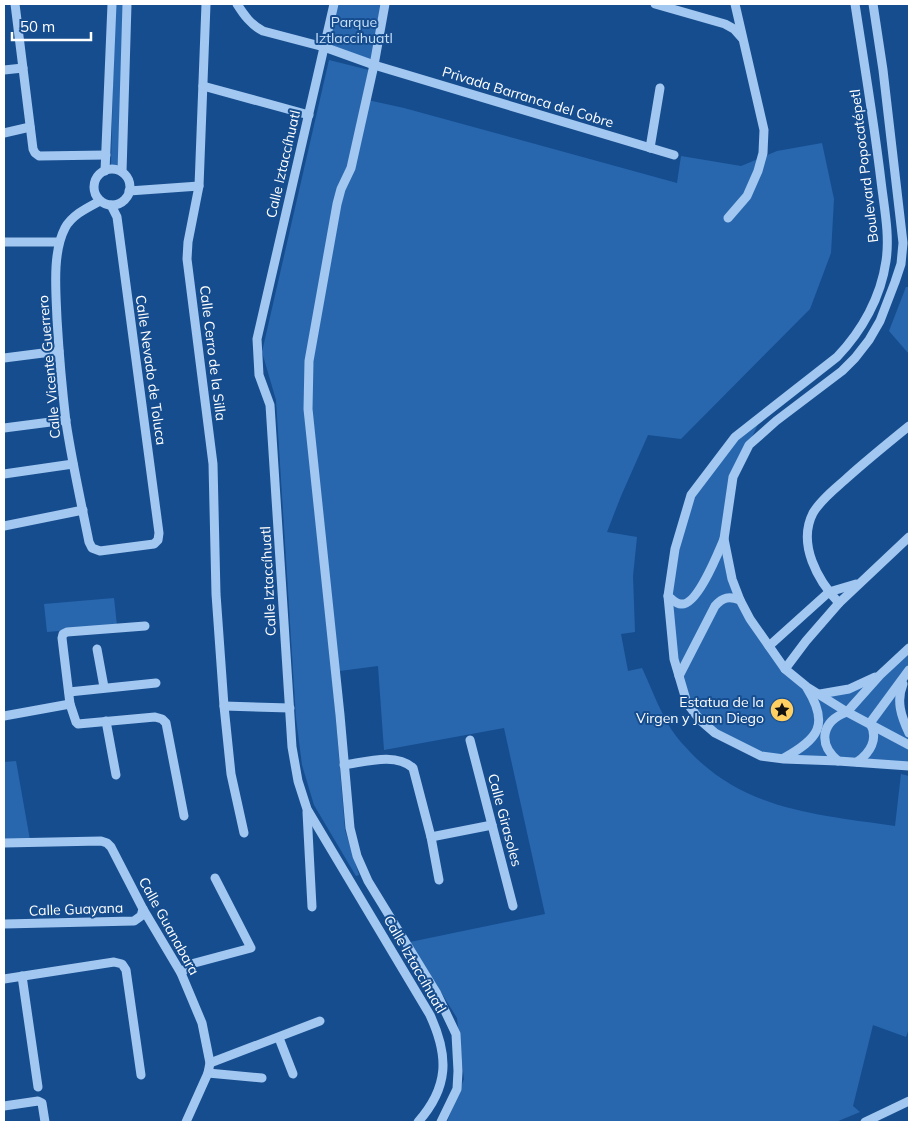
<svg xmlns="http://www.w3.org/2000/svg" width="913" height="1126" font-family="Mulish,sans-serif">
<rect width="100%" height="100%" fill="#164d8f"/>
<g fill="#2867ae">
<path d="M115 4H126L121 168 111 165Z"/>
<path d="M334 4H385L374 65 324 47Z"/>
<path d="M329 60 369 70 363 99 404 108 677 183 681 156 741 166 777 151 822 143 834 199 831 253 810 309 681 439 648 435 621 496 607 532 637 537 633 576 635 632 621 634 628 671 642 668C652 689 662 718 676 736 680 742 686 747 691 753 747 811 820 815 895 826L901 774 909 776V1028L906 1037 873 1025 853 1106 860 1112 836 1122H447L464 1079 457 1018 410 942 545 914 504 728 384 750 378 666 332 672 345 830 359 875 356 876 314 805 302 765 296 718 276 400 262 352Z"/>
<path d="M906 287H909V354L889 331Z"/>
<path d="M760 420 733 477 724 539 746 621 790 674 820 696 857 687 909 650V669L899 694 897 713 909 735V766L762 755 716 734 688 702 675 658 668 596 691 495 735 437Z"/>
<path d="M114 598 117 626 47 632 44 604Z"/>
<path d="M16 761 30 840 4 841V762Z"/>
</g>
<g fill="none" stroke-linecap="round" stroke-linejoin="round">
<g stroke="#a2c7f0" stroke-width="9">
<path d="M15 4 33 149 35 153 39 156 106 155"/>
<path d="M206 4 199 186 188 242 187 259 213 464 216 594 224 706 231 774 244 833"/>
<path d="M237 4C244 15 251 25 263 31L324 47 374 65 674 155"/>
<path d="M334 4 257 339 259 375 270 405 292 747 298 781 307 809 430 1015C449 1056 449 1087 418 1122"/>
<path d="M385 4 374 65 351 168 341 189 337 204 309 361 308 409 340 715 350 828 357 856 368 881 436 992 456 1034 458 1071 457 1089 441 1122"/>
<path d="M655 4 725 24 734 29 742 38"/>
<path d="M855 4C864 63 874 122 881 181 884 207 890 235 886 261 881 297 862 331 837 357L735 437 691 495 675 549 668 596 674 659 687 703 700 720 715 733 761 756 784 759 838 761 909 766"/>
<path d="M873 4 883 70 903 243 901 264 895 282 880 321 869 340 855 358 842 371 776 421 749 445 733 477 724 539 732 579 740 600 750 619 785 669 807 687 847 712 909 745"/>
<path d="M4 70 23 68"/>
<path d="M203 86 309 115"/>
<path d="M4 133 30 127"/>
<path d="M650 148 660 88"/>
<circle cx="112" cy="187" r="18"/>
<path d="M105 171 112 4"/>
<path d="M122 172 127 4"/>
<path d="M129 191 199 186"/>
<path d="M100 201C87 208 72 215 65 228 52 253 56 292 57 319 59 353 62 388 66 422 72 462 81 502 89 542L92 548 100 551 154 544 158 540 159 533 117 217 111 205"/>
<path d="M728 218 747 196 758 171 763 153 764 130 735 4"/>
<path d="M4 242H59"/>
<path d="M4 358 59 351"/>
<path d="M4 428 66 420"/>
<path d="M4 474 73 464"/>
<path d="M4 526 83 510"/>
<path d="M668 596C672 599 676 604 681 604 697 606 718 553 724 539"/>
<path d="M839 603C818 581 797 544 813 513 821 499 836 488 847 478 867 460 888 443 909 426"/>
<path d="M145 626 67 632 63 634 62 638 70 704 76 722 78 724 155 717 162 719 166 723 184 816"/>
<path d="M769 646 829 592 856 584"/>
<path d="M97 649 104 687"/>
<path d="M785 669 806 641 839 603 909 537"/>
<path d="M679 676 715 606C723 597 729 596 740 600"/>
<path d="M903 684C896 701 901 716 909 733"/>
<path d="M69 692 156 683"/>
<path d="M820 694 849 689 875 677"/>
<path d="M224 706 290 708"/>
<path d="M4 716 70 704"/>
<path d="M106 721 116 775"/>
<path d="M470 740 513 906"/>
<path d="M784 758C818 739 830 725 807 688"/>
<path d="M838 761C817 743 822 721 847 712L880 675 909 648"/>
<path d="M857 762C870 753 879 739 870 723L909 670"/>
<path d="M344 765C365 762 396 752 413 768L431 837 439 880"/>
<path d="M307 812 312 907"/>
<path d="M431 837 492 825"/>
<path d="M4 843 101 841 107 843 111 847 143 909 181 973 202 1023 210 1063 208 1073 186 1122"/>
<path d="M4 924 134 921 141 916 143 909"/>
<path d="M181 973 191 964 251 948 215 878"/>
<path d="M22 976 38 1087"/>
<path d="M4 979 114 962 122 964 126 970 141 1075"/>
<path d="M279 1038 293 1074"/>
<path d="M210 1063 320 1021"/>
<path d="M208 1073 262 1078"/>
<path d="M4 1106 38 1101 42 1103 45 1122"/>
<path d="M865 1122 909 1101"/>
</g>
</g>
<defs>
<g id="sight-disc" transform="scale(1.25)"><circle r="9.5" fill="#ffcf61" stroke="#164d8f"/><path d="M0-6L1.8-2.2L6-1.7L2.9 1.2L3.7 5.4L0 3.3L-3.7 5.4L-2.9 1.2L-6-1.7L-1.8-2.2Z" fill="#111"/></g>
</defs>
<g fill-rule="evenodd">
<use href="#sight-disc" x="782" y="710"/>
</g>
<g text-anchor="middle" stroke-width="4" stroke-linejoin="round" paint-order="stroke">
<g font-size="14" fill="#c9e1fb" stroke="#164d8f">
<text x="354" y="27">Parque<tspan x="354" dy="16">Iztlaccihuatl</tspan></text>
</g>
<g font-size="14" fill="#fff" stroke="#164d8f">
<text transform="translate(528 97) rotate(17)" y="5">Privada Barranca del Cobre</text>
<text transform="translate(283 164) rotate(-77)" y="5">Calle Iztaccíhuatl</text>
<text transform="translate(864 166) rotate(-97)" y="5">Boulevard Popocatépetl</text>
<text transform="translate(213 353) rotate(83)" y="5">Calle Cerro de la Silla</text>
<text transform="translate(49 367) rotate(-95)" y="5">Calle Vicente Guerrero</text>
<text transform="translate(151 370) rotate(82)" y="5">Calle Nevado de Toluca</text>
<text transform="translate(268 581) rotate(-93)" y="5">Calle Iztaccíhuatl</text>
<text transform="translate(505 820) rotate(75)" y="5">Calle Girasoles</text>
<text transform="translate(76 909) rotate(-2)" y="5">Calle Guayana</text>
<text transform="translate(169 926) rotate(61)" y="5">Calle Guanabara</text>
<text transform="translate(415 964) rotate(60)" y="5">Calle Iztaccíhuatl</text>
</g>
<g font-size="14" fill="#fff" stroke="#164d8f" text-anchor="end">
<text x="764" y="707">Estatua de la<tspan x="764" dy="16">Virgen y Juan Diego</tspan></text>
</g>
</g>
<rect width="913" height="1126" fill="none" stroke="#ffffff" stroke-width="10"/>
<path d="M12 32v8h79v-8" fill="none" stroke="#ffffff" stroke-width="2.5"/>
<text x="20" y="32" font-size="15" fill="#ffffff" stroke="#164d8f" stroke-width="4" paint-order="stroke">50 m</text>
</svg>
